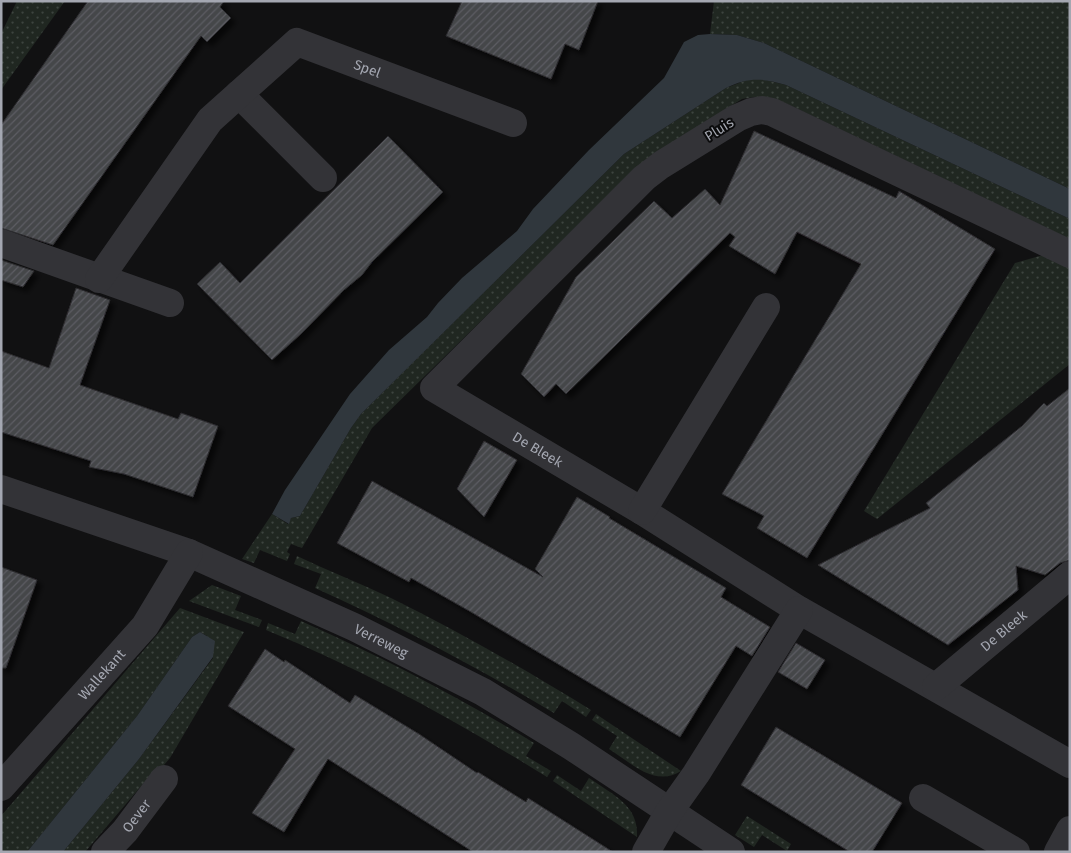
<svg xmlns="http://www.w3.org/2000/svg" width="1071" height="853" font-family="'Fira Sans',sans-serif">
<defs>
<pattern id="grass-dots" width="8" height="8" patternUnits="userSpaceOnUse" patternTransform="scale(1.25)"><rect width="8" height="8" fill="#202721"/><path d="M2 2h.1M6 6h.1" fill="none" stroke="#3d443f" stroke-width="1.8" stroke-linecap="round"/></pattern>
<pattern id="building-hatch" width="6" height="6" patternUnits="userSpaceOnUse" patternTransform="scale(1.25)"><rect width="6" height="6" fill="#45464a"/><path d="M-1 1l2-2M0 6l6-6M5 7l2-2" fill="none" stroke="#5d5e62"/></pattern>
<filter id="shadow"><feDropShadow dx="4.5" dy="4.5" stdDeviation="2.5" flood-color="#0009"/></filter>
</defs>
<rect width="100%" height="100%" fill="#111112"/>
<g fill="url(#grass-dots)">
<path d="M17 1H65L1 90V34Z"/>
<path d="M714 1H1070V189L764 43 737 35 710 34Z"/>
<path d="M749 79H762L786 85 1070 219V239L781 101C767 97 756 96 742 99L644 161 372 428 302 548 291 544 287 552 290 554 287 561 260 550 254 563 242 559 272 514 288 524 291 518 300 516 351 428 361 414 624 154 726 88Z"/>
<path d="M1050 253 1070 263V364L877 519 864 511 1015 263Z"/>
<path d="M297 556C328 571 360 583 391 598 460 632 526 670 591 710L586 717 562 701 554 713C476 667 398 625 315 588L321 574 294 564Z"/>
<path d="M212 585 241 596 235 610 262 620 259 627 189 601Z"/>
<path d="M180 608 244 632 170 758 152 779 149 777 85 852H63L139 759 213 658 207 636 200 632 192 637 137 716 27 852H1V816Z"/>
<path d="M301 621C382 657 459 697 534 743L526 756 551 771 547 777C455 720 366 671 266 630L268 623 295 634Z"/>
<path d="M596 714 681 771C655 788 630 762 609 749L617 736 592 720Z"/>
<path d="M557 775 581 791 589 778C613 795 639 805 637 837L553 781Z"/>
<path d="M747 816 791 844 787 851 762 835 754 847 735 835Z"/>
</g>
<g fill="#30373d">
<path d="M710 34 737 35 764 43 1070 189V219L786 85C762 78 749 77 726 88L624 154 361 414 351 428 300 516 291 518 289 524 272 514 285 490 350 394 389 350 427 317 438 303 462 278 517 231 533 209 589 150 664 78 684 42 698 35Z"/>
<path d="M200 632 215 641 213 657 139 759 63 852H27L137 716 192 637Z"/>
</g>
<g fill="url(#building-hatch)" stroke="#2c2b2e" filter="url(#shadow)">
<path d="M88 1H224L220 7 231 18 207 42 201 36 53 245 1 228V125Z"/>
<path d="M462 1H598L579 50 565 44 551 79 446 36Z"/>
<path d="M754 131 896 198 899 191 995 249 807 558 757 528 764 516 722 494 861 264 797 232 775 274 729 246 735 237 730 233 566 394 556 384 544 397 521 374 576 277 654 201 672 218 705 189 720 205Z"/>
<path d="M388 136 443 192 372 262 362 275 344 290 301 334 272 360 197 284 220 262 240 283Z"/>
<path d="M1 260 34 271 23 287 1 280Z"/>
<path d="M76 288 110 300 80 385 178 419 181 413 218 426 193 497 124 474 89 467 91 461 1 432V351L49 368Z"/>
<path d="M1070 388V560L1060 563 1045 575 1016 566 1018 590 948 645 818 565 930 508 926 503 1022 426 1044 403 1047 406Z"/>
<path d="M484 441 517 460 484 517 457 489Z"/>
<path d="M372 481 543 577 535 569 577 497 610 517 609 518 726 588 721 597 770 627 752 656 736 646 680 737 471 612 411 578 409 582 337 543Z"/>
<path d="M1 567 37 580 6 668H1Z"/>
<path d="M796 643 825 660 807 689 778 672Z"/>
<path d="M265 649 284 662 285 660 350 703 355 695 419 734 477 773 478 772 526 802 528 798 613 852H473L328 759 284 832 252 813 295 749 228 706Z"/>
<path d="M776 727 902 803 872 852H850L741 785Z"/>
</g>
<g fill="none" stroke-linecap="round" stroke-linejoin="round">
<g stroke="#333337" stroke-width="28">
<path d="M239 94 323 178"/>
<path d="M1 243 170 303"/>
<path id="s1" d="M1070 254 772 112 762 110 751 112 737 118 661 165 644 178 434 388 642 511 799 610 1070 764"/>
<path id="s2" d="M99 279 210 120 297 42 513 123"/>
<path id="s3" d="M1 489 189 553 354 627 483 692 571 746 731 852"/>
<path d="M642 511 766 307"/>
<path id="s4" d="M936 687 1070 575"/>
<path id="s5" d="M1 787 145 626 189 553"/>
<path d="M923 798 1016 852"/>
<path id="s6" d="M105 852 125 831 164 779"/>
<path d="M646 852 669 812 696 774 799 610"/>
<path d="M1058 852 1070 830"/>
</g>
</g>
<g text-anchor="middle" stroke-width="4" stroke-linejoin="round" paint-order="stroke">
<g font-size="14" fill="#a4a7b1" stroke="#0c0c0d">
<text dy="5" stroke="none"><textPath href="#s2" startOffset="386">Spel</textPath></text>
<text transform="translate(719 129) rotate(-32)" y="5">Pluis</text>
<text dy="5" stroke="none"><textPath href="#s1" startOffset="895">De Bleek</textPath></text>
<text dy="5" stroke="none"><textPath href="#s4" startOffset="88">De Bleek</textPath></text>
<text dy="5" stroke="none"><textPath href="#s3" startOffset="410">Verreweg</textPath></text>
<text dy="5" stroke="none"><textPath href="#s5" startOffset="151">Wallekant</textPath></text>
<text dy="5" stroke="none"><textPath href="#s6" startOffset="48">Oever</textPath></text>
</g>
</g>
<rect width="1071" height="853" fill="none" stroke="#a4a7b1" stroke-width="5"/>
</svg>
